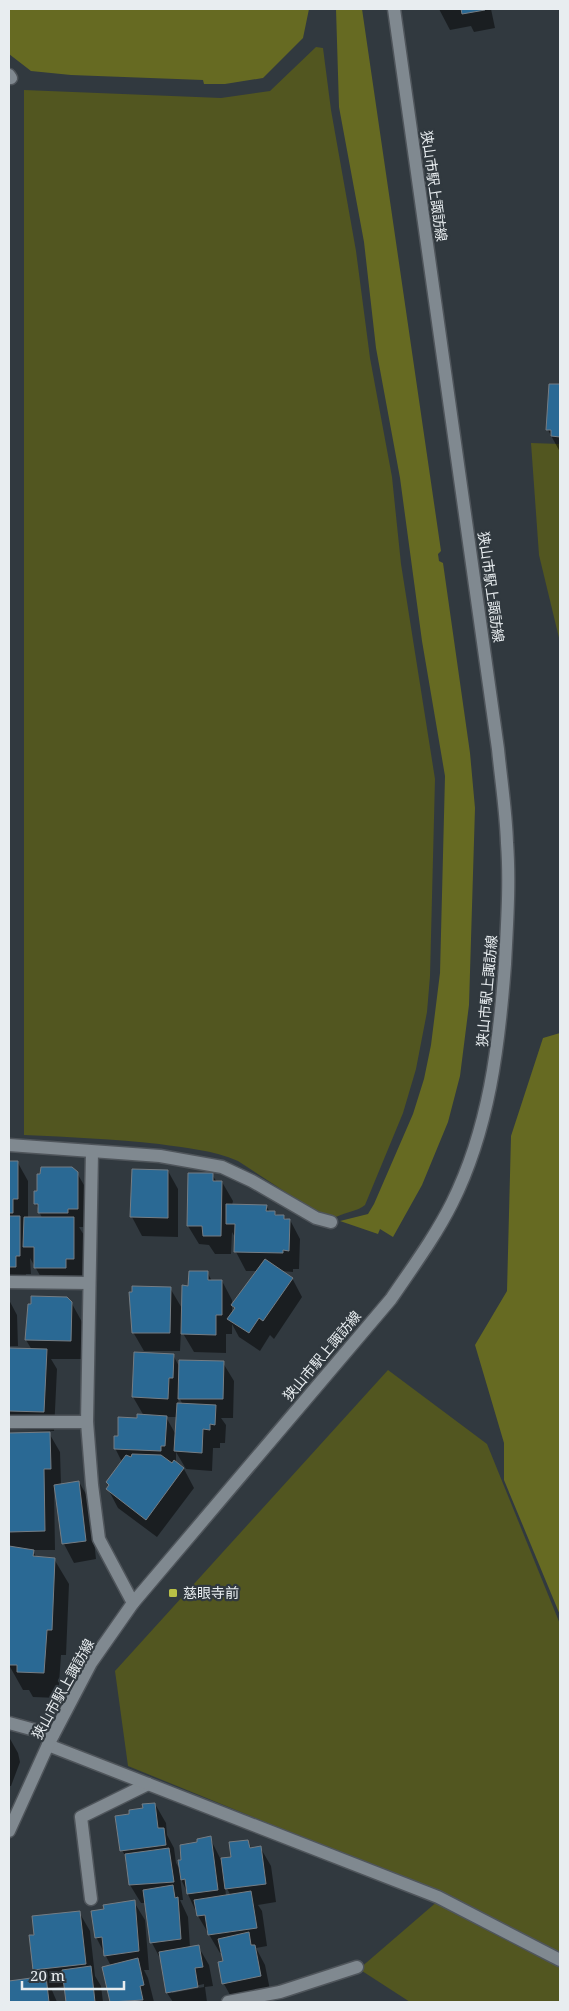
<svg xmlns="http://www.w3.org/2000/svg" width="569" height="2011" font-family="'Noto Serif','Noto Sans JP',serif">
<rect width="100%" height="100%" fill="#31393f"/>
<g fill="#525620">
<path d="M316 47 323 48 331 110 356 251 370 358 392 477 401 564 435 779 430 976 427 1012 416 1069 403 1113 365 1205C359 1211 341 1213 332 1219L316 1212 238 1161C213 1150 186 1148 159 1144 114 1139 70 1137 24 1135V90L221 98 270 91Z"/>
<path d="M531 443 560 444V642L539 555Z"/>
<path d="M388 1370 487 1444 560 1624V1956L439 1893 128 1766 115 1671Z"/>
<path d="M439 1900 560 1963V2002H410L359 1969Z"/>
</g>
<g fill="#666a22">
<path d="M9 9H309L303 38 263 78 225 84H204L203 80 71 75 31 71 9 54Z"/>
<path d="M336 9H362L441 551 438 554 439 561 443 563 470 753 475 808 469 1005 460 1076 448 1122 422 1185 393 1237 380 1229 378 1234 340 1221 368 1214 374 1204 413 1114 424 1079 431 1045 440 973 445 776 422 641 400 478 376 348 364 242 339 107Z"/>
<path d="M560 1033V1615L504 1480V1443L475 1345 507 1291 511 1136 543 1038Z"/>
</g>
<g fill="#0007" fill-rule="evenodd">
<path d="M439 9H491L495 28 474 32 471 26 450 30Z"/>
<path d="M550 385H560V452L548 430Z"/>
<path d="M9 1162 18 1163 28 1181V1218H42L36 1204 77 1173 88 1192V1227H79L85 1237 84 1278 46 1286 30 1258 31 1274H26V1285H9Z"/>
<path d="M133 1170 168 1171 178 1189V1237L142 1236 132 1217Z"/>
<path d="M212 1175 217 1182H222L233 1201 232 1205 266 1206 270 1212 290 1220 300 1239 299 1269H293V1272L281 1271 292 1278 302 1297 274 1339 270 1335 260 1351 239 1337 232 1324V1334H226V1353L194 1352 181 1330 180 1351H144L133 1332 170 1288 183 1310 189 1287 207 1272 212 1281H222L232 1300V1313L235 1310 232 1305 257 1271H246L236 1252V1239L232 1232 231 1254H215L209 1245 199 1244 188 1226Z"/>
<path d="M9 1300 17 1315 18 1346H9Z"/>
<path d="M71 1302 82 1322V1359H51L57 1369 54 1431 9 1429V1349L32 1350 26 1340 29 1306Z"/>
<path d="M135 1353 173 1355 180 1368 223 1363 234 1381 233 1418H221L226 1425 225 1443H220V1448H213L212 1471 186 1469 176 1452V1463L184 1469 194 1488 157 1537 118 1508 108 1489 110 1487 107 1483 122 1462 115 1448 119 1437 144 1416 133 1397ZM179 1397 183 1405 178 1404ZM166 1417H177L176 1435Z"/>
<path d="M49 1433 60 1452 61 1485 79 1482 90 1501 96 1559 74 1563 64 1544 55 1488H54L55 1550H32L37 1558 54 1559 69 1584 66 1655H61L58 1698 33 1697 29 1690H23L9 1665V1434Z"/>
<path d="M9 1737 18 1753 20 1762 11 1786H9Z"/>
<path d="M155 1804 166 1823 167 1835 174 1848 176 1863 181 1871 198 1843 210 1838 221 1860 232 1858 248 1841 252 1849 260 1847 271 1866 276 1902 258 1905 262 1911 267 1946 256 1948 265 1965 271 1995 234 2002 224 1984 219 1963 224 1962 223 1953H220L198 1916 180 1877 183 1900H180L188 1917 190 1948 198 1946 209 1965 213 1986 205 1987 207 2002H173L167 1993 161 1960 152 1943 146 1903H141L130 1885 127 1859 122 1850 131 1815ZM225 1885 231 1896H226ZM204 1984V1987L172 1993V1991Z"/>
<path d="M134 1902 145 1920 149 1970H144L148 1978 154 2002H111L103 1968 111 1966 96 1937 106 1910Z"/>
<path d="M79 1912 90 1931 95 1976 101 1986 103 2002H67L65 1986 51 1988 57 2002H10L9 1982 39 1978 34 1970 30 1936Z"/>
</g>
<g fill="#2a6994" stroke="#757d84">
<path d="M461 9H485V10L462 14Z"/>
<path d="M549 384H560V437L551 436V430H546Z"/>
<path d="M9 1161H18V1199H13V1213H9Z"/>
<path d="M41 1167H72L78 1172V1209H68V1213H38V1204H34V1191H37V1174H40Z"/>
<path d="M132 1169 168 1170V1218L130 1217Z"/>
<path d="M188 1173H213V1181H222L221 1236H203L202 1226H187Z"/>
<path d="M226 1204 267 1205 266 1211H275V1215H284V1219H290L289 1251 283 1250V1253L234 1252 235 1224H226Z"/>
<path d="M9 1216H20V1256H16V1267H9Z"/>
<path d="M24 1217H74V1259H66V1268H34V1247H23Z"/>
<path d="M265 1259 293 1278 263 1321 259 1318 249 1333 227 1319 235 1308 231 1305Z"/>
<path d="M189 1271H208V1280H222V1315H216V1335L181 1334 182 1285 188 1286Z"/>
<path d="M132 1286 171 1287 170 1333H132L129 1292H132Z"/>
<path d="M31 1296 67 1297 72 1302 71 1341 25 1340 28 1304H31Z"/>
<path d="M9 1348 47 1349 44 1412 9 1411Z"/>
<path d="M134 1352 174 1354 173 1378H169L168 1399 132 1397Z"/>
<path d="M179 1360 224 1361 223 1399H178Z"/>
<path d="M177 1403 216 1405 215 1425 210 1424V1430L203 1429 202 1453 174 1451Z"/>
<path d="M137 1414 167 1416 165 1446H161V1451L114 1449V1436H118V1417L137 1418Z"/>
<path d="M50 1432 51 1469H44L45 1531 9 1532V1433Z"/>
<path d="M132 1454 161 1455 172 1463 174 1460 184 1468 146 1520 106 1489 109 1485 106 1482 126 1455 131 1457Z"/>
<path d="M79 1481 86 1541 62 1544 54 1485Z"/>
<path d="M9 1546 34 1550 33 1556 55 1558 52 1630H47L44 1673 17 1672V1665H9Z"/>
<path d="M155 1803 158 1828H164L166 1845 120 1851 115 1816 129 1814V1810L143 1808 142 1804Z"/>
<path d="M211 1836 218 1890 187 1894 185 1879 181 1880 178 1860H181L180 1845 197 1842V1839Z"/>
<path d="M248 1840 250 1848 261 1846 266 1884 225 1889 221 1858 231 1857 229 1842Z"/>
<path d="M169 1848 174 1882 129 1885 125 1854Z"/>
<path d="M173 1885 175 1898 178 1897 181 1939 150 1943 143 1890Z"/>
<path d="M251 1891 257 1928 208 1935 205 1915 197 1916 194 1900Z"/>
<path d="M135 1900 139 1951 104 1956 102 1937 95 1938 91 1911 104 1909 103 1905Z"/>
<path d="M80 1911 86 1964 33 1970 29 1935H34L32 1916Z"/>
<path d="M249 1932 251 1945H255L261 1976 222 1984 218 1962 223 1961 218 1939Z"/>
<path d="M199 1945 203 1967 195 1968 198 1987 166 1993 159 1952Z"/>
<path d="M138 1958 144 1985 140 1986 143 2000 110 2002 102 1967Z"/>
<path d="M91 1966 95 2002H66L62 1970Z"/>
<path d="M46 1976 49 2002H9V1981Z"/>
</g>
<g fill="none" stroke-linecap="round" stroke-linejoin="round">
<g stroke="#4f555b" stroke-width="15">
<path id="lane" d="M91 1899 81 1817 148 1784"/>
</g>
<g stroke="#4f555b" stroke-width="15">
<g id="street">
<path d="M9 75 11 78"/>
<path d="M9 1145 160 1156 222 1167 252 1181 316 1218 331 1222"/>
<path d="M92 1152 87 1422 92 1485 99 1539 133 1603"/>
<path d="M9 1282 89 1283"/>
<path d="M9 1422H87"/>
<path d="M9 1723 53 1735"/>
<path d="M48 1745 438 1897 560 1960"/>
<path d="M228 2002 280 1992 357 1967"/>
</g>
</g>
<g stroke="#4f555b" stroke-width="15">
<path id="secondary" d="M9 1831 48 1745 91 1663 133 1603 391 1299C412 1268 435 1237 452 1203 489 1129 499 1046 505 964 507 924 510 883 507 843 506 811 501 780 498 749L394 9"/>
</g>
<use href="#lane" stroke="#808990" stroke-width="12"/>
<use href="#street" stroke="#808990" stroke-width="12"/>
<use href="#secondary" stroke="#808990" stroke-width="12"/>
</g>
<rect fill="#b9c046" stroke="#31393f" stroke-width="2" x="168" y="1588" width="10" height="10" rx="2.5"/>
<g text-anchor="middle" stroke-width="4.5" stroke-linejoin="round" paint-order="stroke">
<g font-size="14" fill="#e8edf0" stroke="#31393f">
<text transform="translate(434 186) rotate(82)" y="5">狭山市駅上諏訪線</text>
<text transform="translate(491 587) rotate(82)" y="5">狭山市駅上諏訪線</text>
<text transform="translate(487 991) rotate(-85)" y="5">狭山市駅上諏訪線</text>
<text transform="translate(322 1356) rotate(-50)" y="5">狭山市駅上諏訪線</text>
<text transform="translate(63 1689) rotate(-61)" y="5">狭山市駅上諏訪線</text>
</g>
<g font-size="14" fill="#e8edf0" stroke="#31393f" text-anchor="start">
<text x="183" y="1598">慈眼寺前</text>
</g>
</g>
<rect width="569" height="2011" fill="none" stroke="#e8edf0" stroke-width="20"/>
<path d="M22 1981v8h102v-8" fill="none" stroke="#e8edf0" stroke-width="2.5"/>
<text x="30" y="1981" font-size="15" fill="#e8edf0" stroke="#31393f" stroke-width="4" paint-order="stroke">20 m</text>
</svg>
